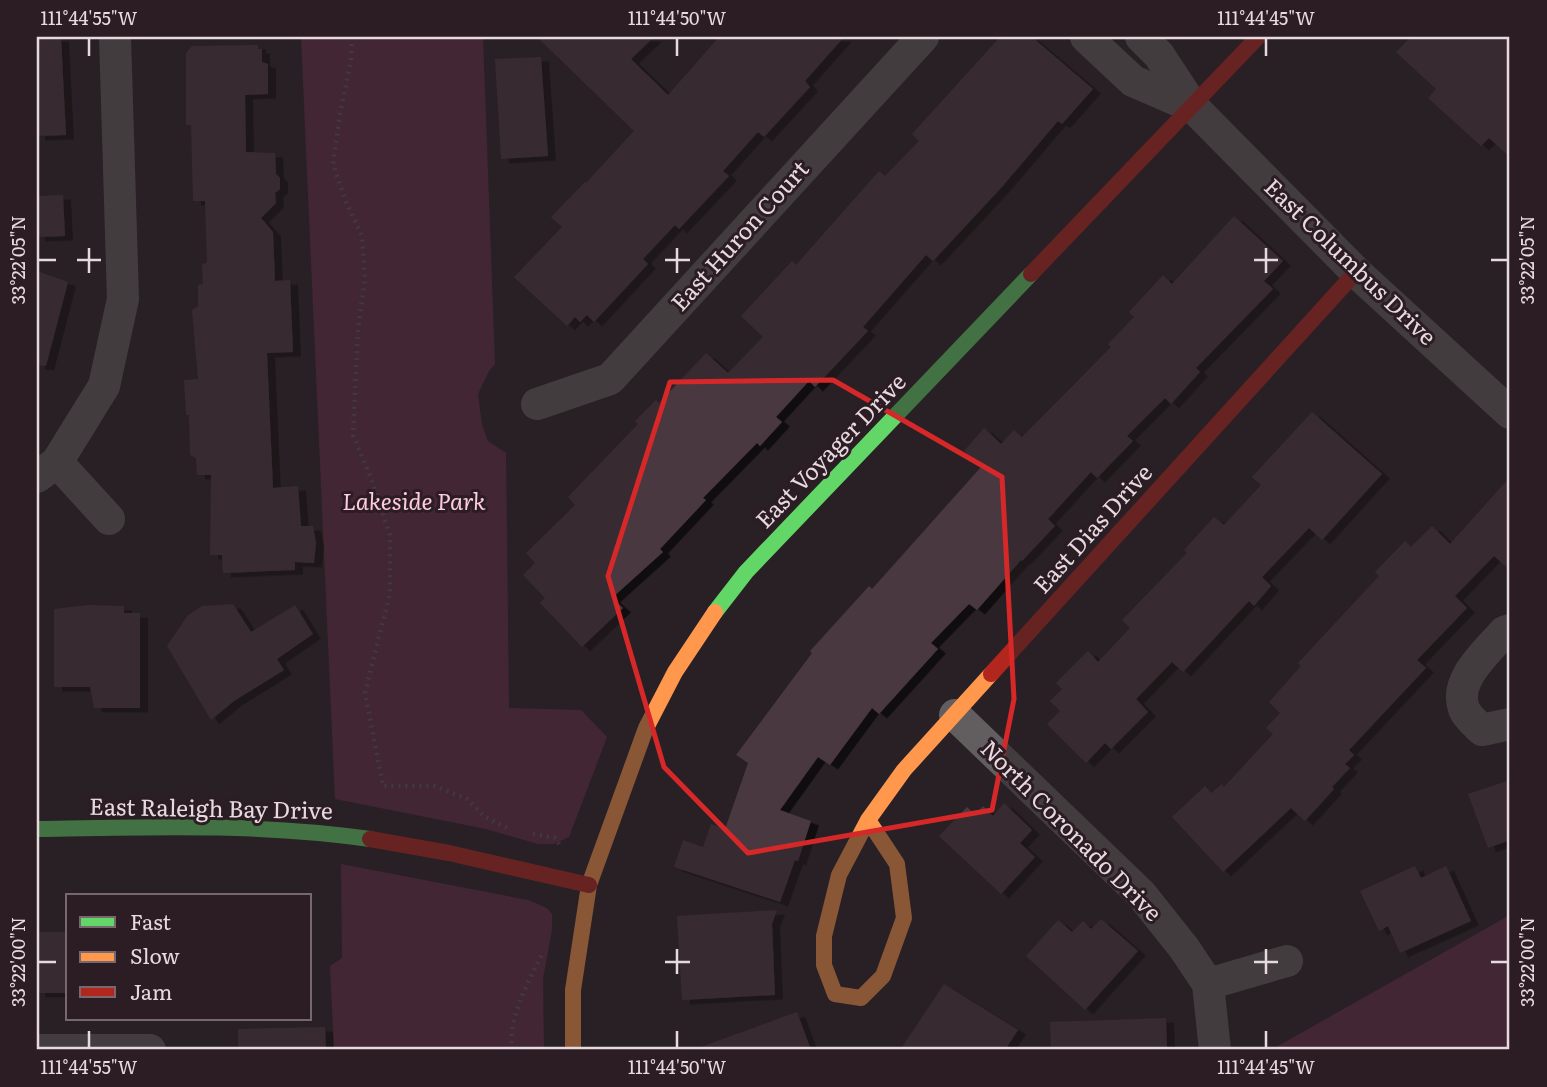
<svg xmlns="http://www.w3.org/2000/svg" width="1547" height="1087" font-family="Literata,serif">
<defs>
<filter id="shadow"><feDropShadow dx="8" dy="4.5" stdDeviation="0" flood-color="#0009"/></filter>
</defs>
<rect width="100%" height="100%" fill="#282024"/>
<g fill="#642d47">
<path d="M301 37H483L495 364 489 371 478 394 482 425 488 441 506 453 509 708 581 710 607 737 569 837 554 844H538L486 829 335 799Z"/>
<path d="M341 864 528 900 547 908 552 914V929L543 979 544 1050H334L330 966 342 958Z"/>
<path d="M1510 915V1050H1271Z"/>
</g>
<g fill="#4a3740" filter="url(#shadow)">
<path d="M37 37H61L66 135 37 136Z"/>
<path d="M537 37H654L631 59 668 95 719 37H844L805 81 810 87 764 137 758 132 723 171 729 176 679 229 675 225 643 259 648 264 594 322 587 315 580 322 575 317 567 326 514 277 562 227 551 217 585 182 586 183 634 131Z"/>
<path d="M1000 37H1032L1093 89 1062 124 1058 121 1001 188 933 261 926 255 863 327 868 331 815 387 809 381 776 417 782 422 760 446 757 443 703 498 706 500 660 549 663 552 612 598 623 608 582 647 540 603 545 598 523 575 535 563 526 553 575 505 568 497 638 424 635 421 656 400 659 403 706 353 728 373 763 337 741 316 792 261 796 265 879 171 885 176 919 141 912 134Z"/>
<path d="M1411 37H1510V157L1489 138 1481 146 1428 98 1436 89 1396 52Z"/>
<path d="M258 45V49H262V62L268 64V94L245 95 246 152 275 153 276 174 280 178V189L275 193 276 203 261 218 273 232 275 281 290 280 293 352 267 353 273 488 298 486 301 526H313L316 543 314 563 295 562V570L223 573 222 555H210L211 475H197L196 458 190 455 189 415H186L184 380 198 379 192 310 198 306V285L203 284 202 264 207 263 205 201H193L191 125H186V53L192 46Z"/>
<path d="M541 57 548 156 501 159 495 59Z"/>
<path d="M63 195 65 236 37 237V196Z"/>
<path d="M1234 216 1283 261 1264 281 1273 289 1196 368 1200 372 1171 404 1165 398 1127 436 1133 441 1097 478 1091 472 1048 519 1055 526 1022 561 1021 560 977 610 969 604 931 643 938 649 879 714 872 708 830 765 818 757 780 810 811 821 798 861 795 860 780 902 674 867 683 840 703 847 711 824 725 829 748 763 736 755 812 653 810 651 869 586 872 589 981 467 964 451 984 428 1001 444 1014 430 1022 437 1111 347 1108 344 1134 317 1129 312 1163 275 1172 284Z"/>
<path d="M37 271 68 282 46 366 37 365Z"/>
<path d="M1312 412 1382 474 1322 540 1309 528 1262 577 1271 586 1254 606 1249 601 1183 672 1172 662 1136 699 1148 712 1111 749 1105 743 1086 763 1047 724 1060 711 1050 701 1062 689 1056 683 1088 651 1098 662 1130 628 1122 620 1187 553 1184 550 1214 517 1224 525 1261 485 1252 477Z"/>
<path d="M1510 477V570L1494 556 1455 596 1467 608 1417 660 1426 668 1349 750 1354 755 1345 764 1350 768 1332 787 1334 789 1305 821 1291 808 1223 872 1172 817 1205 786 1211 793 1222 784 1224 787 1273 734 1266 728 1280 713 1269 702 1301 666 1298 663 1379 576 1375 572 1405 541 1411 547 1432 526 1450 544Z"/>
<path d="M233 604 251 632 295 605 313 634 277 659 284 670 234 701 211 720 167 646 188 615 202 606Z"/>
<path d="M88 605 124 606V613H140V708H94L90 687H54V609Z"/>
<path d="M1510 780V840L1488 848 1468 794Z"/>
<path d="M1004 803 1032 830 1020 843 1035 857 1001 894 939 836 967 807 975 815 983 806 993 816Z"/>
<path d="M1415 866 1421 878 1446 866 1471 921 1400 953 1388 926 1379 931 1360 891Z"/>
<path d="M777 910 772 924 775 995 682 1000 677 916Z"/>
<path d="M1101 919 1138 951 1085 1010 1026 956 1058 920 1072 932 1083 921 1091 929Z"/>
<rect x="37" y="932" width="31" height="61"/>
<path d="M944 984 1018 1030 1005 1050H900Z"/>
<path d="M797 1012 811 1050H702L701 1047Z"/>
<path d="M1166 1018 1167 1050H1051L1050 1022Z"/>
<path d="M325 1027 326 1050H238V1029Z"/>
</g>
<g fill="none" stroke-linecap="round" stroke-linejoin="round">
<g stroke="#5e595b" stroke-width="4.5" stroke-dasharray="2 5" stroke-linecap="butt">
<path d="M352 37 351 60 340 114 333 164 346 202 362 236 365 279 358 329 353 435 371 478 390 535V593L365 693 383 786H435L467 799 485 817 510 829"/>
<path d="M533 834 555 838 559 844"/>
<path d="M512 1050C508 1017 528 983 542 954"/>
</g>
<g stroke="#625e60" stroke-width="32">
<path d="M1086 37 1133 81 1193 107"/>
<path d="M1141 37 1159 55 1193 107 1356 272 1510 413"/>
<path d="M537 404 610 379 923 37"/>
<path d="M57 462 109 519"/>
<path d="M37 477 57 462 104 386 123 299 115 37"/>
<path d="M1510 630 1504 632C1487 652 1453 680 1464 709 1467 717 1476 724 1482 730L1510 724"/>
<path d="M955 715 1141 894 1184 948 1208 984 1215 1050"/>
<path d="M1208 984 1287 961"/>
<path d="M37 1050H150"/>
</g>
<g stroke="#63d668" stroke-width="16">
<path d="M715 612 746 572 1031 274"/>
<path d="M37 829C148 827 259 823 370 839"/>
</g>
<g stroke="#ff974d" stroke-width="16">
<path d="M868 820 897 864 904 918 883 976 861 998 835 994 824 965V936L839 875 868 820 904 770 991 674"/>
<path d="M573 1050V990L589 885 646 728 675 672 715 612"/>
</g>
<g stroke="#b3261e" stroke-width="16">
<path d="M1031 274 1258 37"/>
<path d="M991 674 1356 272"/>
<path d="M370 839 449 853 589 885"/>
</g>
</g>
<path d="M0 0H1547V1087H0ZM833 380 1002 477 1014 699 992 810 748 853 664 767 608 576 670 382Z" fill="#282024" fill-opacity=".55" fill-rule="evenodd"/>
<path fill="none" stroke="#d62828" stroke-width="5" stroke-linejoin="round" d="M833 380 1002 477 1014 699 992 810 748 853 664 767 608 576 670 382Z"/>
<path fill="none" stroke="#e6dadf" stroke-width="2.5" d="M89 38V56M677 38V56M1266 38V56M89 248V273M677 248V273M1266 248V273M38 260H56M77 260H101M665 260H690M1254 260H1278M1491 260H1508M677 949V974M1266 949V974M38 962H56M665 962H690M1254 962H1278M1491 962H1508M89 1031V1048M677 1031V1048M1266 1031V1048"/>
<g text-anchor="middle" stroke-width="6" stroke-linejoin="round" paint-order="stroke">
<g font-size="23" fill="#e6dadf" stroke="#2c1c23">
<text transform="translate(740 236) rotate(-48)" y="8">East Huron Court</text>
<text transform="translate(1350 262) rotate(44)" y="8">East Columbus Drive</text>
<text transform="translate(831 451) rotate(-46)" y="8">East Voyager Drive</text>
<text transform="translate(1093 529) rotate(-48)" y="8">East Dias Drive</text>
<text transform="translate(211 809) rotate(1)" y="8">East Raleigh Bay Drive</text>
<text transform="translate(1071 831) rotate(45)" y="8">North Coronado Drive</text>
</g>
<g font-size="23" font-style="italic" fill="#fecbdf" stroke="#2c1c23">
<text x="414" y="510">Lakeside Park</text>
</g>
</g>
<rect width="1547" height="1087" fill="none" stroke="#2c1c23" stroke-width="77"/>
<rect x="66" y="894" width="245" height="126" fill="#2c1c23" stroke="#76686e" stroke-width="2"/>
<rect x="80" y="917" width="35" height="10" fill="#63d668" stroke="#76686e" stroke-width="2"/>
<text x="130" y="930" font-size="21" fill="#e6dadf">Fast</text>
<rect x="80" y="952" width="35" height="10" fill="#ff974d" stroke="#76686e" stroke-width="2"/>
<text x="130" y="964" font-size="21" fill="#e6dadf">Slow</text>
<rect x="80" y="987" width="35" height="10" fill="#b3261e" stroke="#76686e" stroke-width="2"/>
<text x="130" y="1000" font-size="21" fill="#e6dadf">Jam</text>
<rect x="38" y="38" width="1470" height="1010" fill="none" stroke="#e6dadf" stroke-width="2.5"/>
<g font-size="18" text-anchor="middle" fill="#e6dadf">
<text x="89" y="25">111°44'55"W</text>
<text x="677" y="25">111°44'50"W</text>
<text x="1266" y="25">111°44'45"W</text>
<text transform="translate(19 260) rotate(-90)" y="6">33°22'05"N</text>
<text transform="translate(1528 260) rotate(-90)" y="6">33°22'05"N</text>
<text transform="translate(19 962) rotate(-90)" y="6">33°22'00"N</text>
<text transform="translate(1528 962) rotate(-90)" y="6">33°22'00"N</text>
<text x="89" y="1074">111°44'55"W</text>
<text x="677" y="1074">111°44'50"W</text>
<text x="1266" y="1074">111°44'45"W</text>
</g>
</svg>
